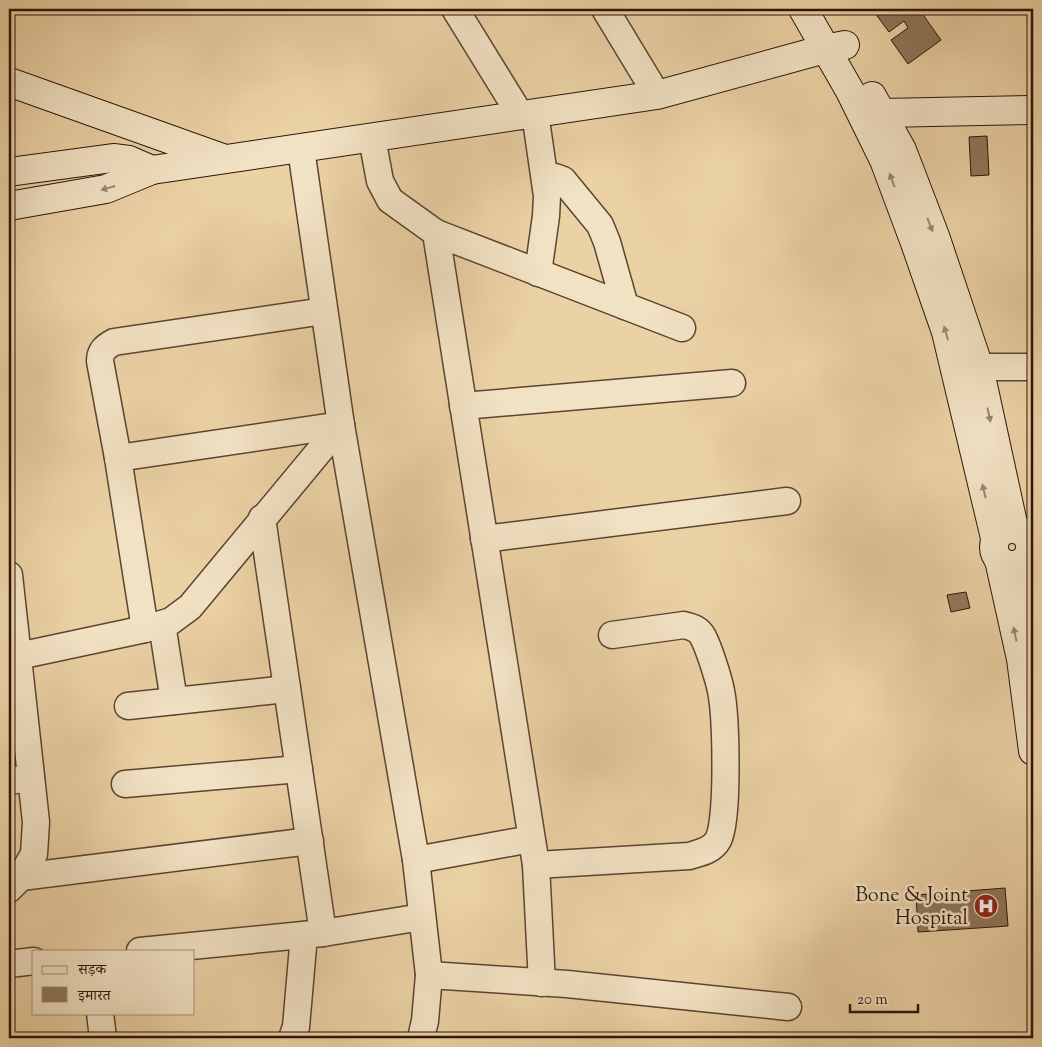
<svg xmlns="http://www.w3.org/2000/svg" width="1042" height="1047" font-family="'Sorts Mill Goudy','Noto Serif Devanagari',serif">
<rect width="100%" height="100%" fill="#ebd2a5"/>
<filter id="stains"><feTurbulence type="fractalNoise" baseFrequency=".004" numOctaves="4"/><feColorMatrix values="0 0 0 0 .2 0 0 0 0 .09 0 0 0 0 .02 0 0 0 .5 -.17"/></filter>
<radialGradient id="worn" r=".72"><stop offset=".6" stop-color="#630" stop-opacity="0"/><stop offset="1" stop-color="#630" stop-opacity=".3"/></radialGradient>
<g fill="#8f775b" stroke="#2c150b">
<path d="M872 9H919L941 40 908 64 891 40 908 28 904 21 889 32Z"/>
<path d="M987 136 989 175 971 176 969 137Z"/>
<path d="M966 592 970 608 951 612 947 595Z"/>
<path d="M1005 888 1008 926 918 932 916 895Z"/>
</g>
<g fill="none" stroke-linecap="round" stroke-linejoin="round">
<g stroke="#5c4432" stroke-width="29">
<g id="street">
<path d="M455 9 521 116"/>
<path d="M605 9 657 95"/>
<path d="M535 113 547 196 546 216 538 273"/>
<path d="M372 138 380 181 390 200 436 233 536 865 542 983"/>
<path d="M301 149 341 425 416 860 429 975 425 1021 421 1038"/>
<path d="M545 177H555L563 180 600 225 607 242 625 306"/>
<path d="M436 233 682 328"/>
<path d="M979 367H1033"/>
<path d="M463 406 732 383"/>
<path d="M118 458 341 425"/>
<path d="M262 518 323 933 422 917"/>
<path d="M484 539 787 501"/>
<path d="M9 575 36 822 34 854 21 877 9 889"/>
<path d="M162 624 174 701"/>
<path d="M145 629 118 458 100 361C100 351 105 347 114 342L324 311"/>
<path d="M9 658 145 629 171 621 190 607 341 425"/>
<path d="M128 706 287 689"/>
<path d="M9 781 31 778"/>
<path d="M125 784 299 769"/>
<path d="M416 860 531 839"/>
<path d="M536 865 689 856C699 853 712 851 718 840 729 820 726 716 721 691 719 680 709 648 703 637 699 629 692 627 684 625L612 635"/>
<path d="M21 877 310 841"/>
<path d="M140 951 323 933"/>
<path d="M9 964 34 961"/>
<path d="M429 975 567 984 788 1007"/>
<path d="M100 1013 103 1038"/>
<path d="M292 1038 296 1027 304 935"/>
</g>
</g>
<g stroke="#2c150b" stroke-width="30">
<g id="secondary">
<path d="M803 9 850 91 884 160 915 243 946 332 995 538"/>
<path d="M9 82 222 158"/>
<path d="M872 96 902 150 935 236 979 367 1014 528"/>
<path d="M867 116 882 113 1033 110"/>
<path d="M9 172 113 158 129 160 152 170"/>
<path d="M9 206 106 189 152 170 657 95 825 49 845 45"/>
<circle cx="1012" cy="547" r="18"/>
<path d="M999 560 1021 659 1033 751"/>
<path d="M1033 562 1024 561 1033 617"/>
</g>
</g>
<use href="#street" stroke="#f2e2c4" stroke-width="26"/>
<use href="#secondary" stroke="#f2e2c4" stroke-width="28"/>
</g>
<defs><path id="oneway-solid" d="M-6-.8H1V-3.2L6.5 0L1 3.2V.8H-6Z" transform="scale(1.25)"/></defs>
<g fill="#998671">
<use href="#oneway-solid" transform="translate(892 180) rotate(-110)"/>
<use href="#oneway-solid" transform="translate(108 188) rotate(164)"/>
<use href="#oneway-solid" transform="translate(930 225) rotate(69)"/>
<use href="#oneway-solid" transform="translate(946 333) rotate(-106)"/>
<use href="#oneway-solid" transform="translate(989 415) rotate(78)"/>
<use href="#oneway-solid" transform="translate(984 491) rotate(-103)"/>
<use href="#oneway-solid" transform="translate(1015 634) rotate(-102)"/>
</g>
<defs>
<g id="hospital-disc" transform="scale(1.25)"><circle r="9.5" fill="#8f2418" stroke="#f2e2c4"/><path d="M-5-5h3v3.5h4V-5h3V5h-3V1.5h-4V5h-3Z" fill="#fff"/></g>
</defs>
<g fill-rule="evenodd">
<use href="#hospital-disc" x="986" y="906"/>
</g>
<g text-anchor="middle" stroke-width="5" stroke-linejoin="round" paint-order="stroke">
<g font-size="20" fill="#2c150b" stroke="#f2e2c4" text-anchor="end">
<text x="968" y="901">Bone &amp; Joint<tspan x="968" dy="23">Hospital</tspan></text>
</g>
</g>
<rect width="1042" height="1047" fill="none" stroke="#ebd2a5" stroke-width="30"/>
<rect x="10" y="10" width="1022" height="1027" fill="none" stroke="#2c150b" stroke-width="2.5"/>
<rect x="15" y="15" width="1012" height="1017" fill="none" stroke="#2c150b"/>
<rect x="32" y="950" width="162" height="65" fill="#f2e2c4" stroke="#a3907a"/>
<rect x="42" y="966" width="25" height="8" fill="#f2e2c4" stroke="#a3907a"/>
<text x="78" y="974" font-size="15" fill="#2c150b">सड़क</text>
<rect x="42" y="987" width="25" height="15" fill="#8f775b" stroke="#a3907a"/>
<text x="78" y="1000" font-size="15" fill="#2c150b">इमारत</text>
<path d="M850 1004v8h68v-8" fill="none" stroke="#2c150b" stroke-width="2.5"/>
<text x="857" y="1004" font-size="15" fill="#2c150b" stroke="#f2e2c4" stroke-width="4" paint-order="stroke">20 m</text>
<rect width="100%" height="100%" filter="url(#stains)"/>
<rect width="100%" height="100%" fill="url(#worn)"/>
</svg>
